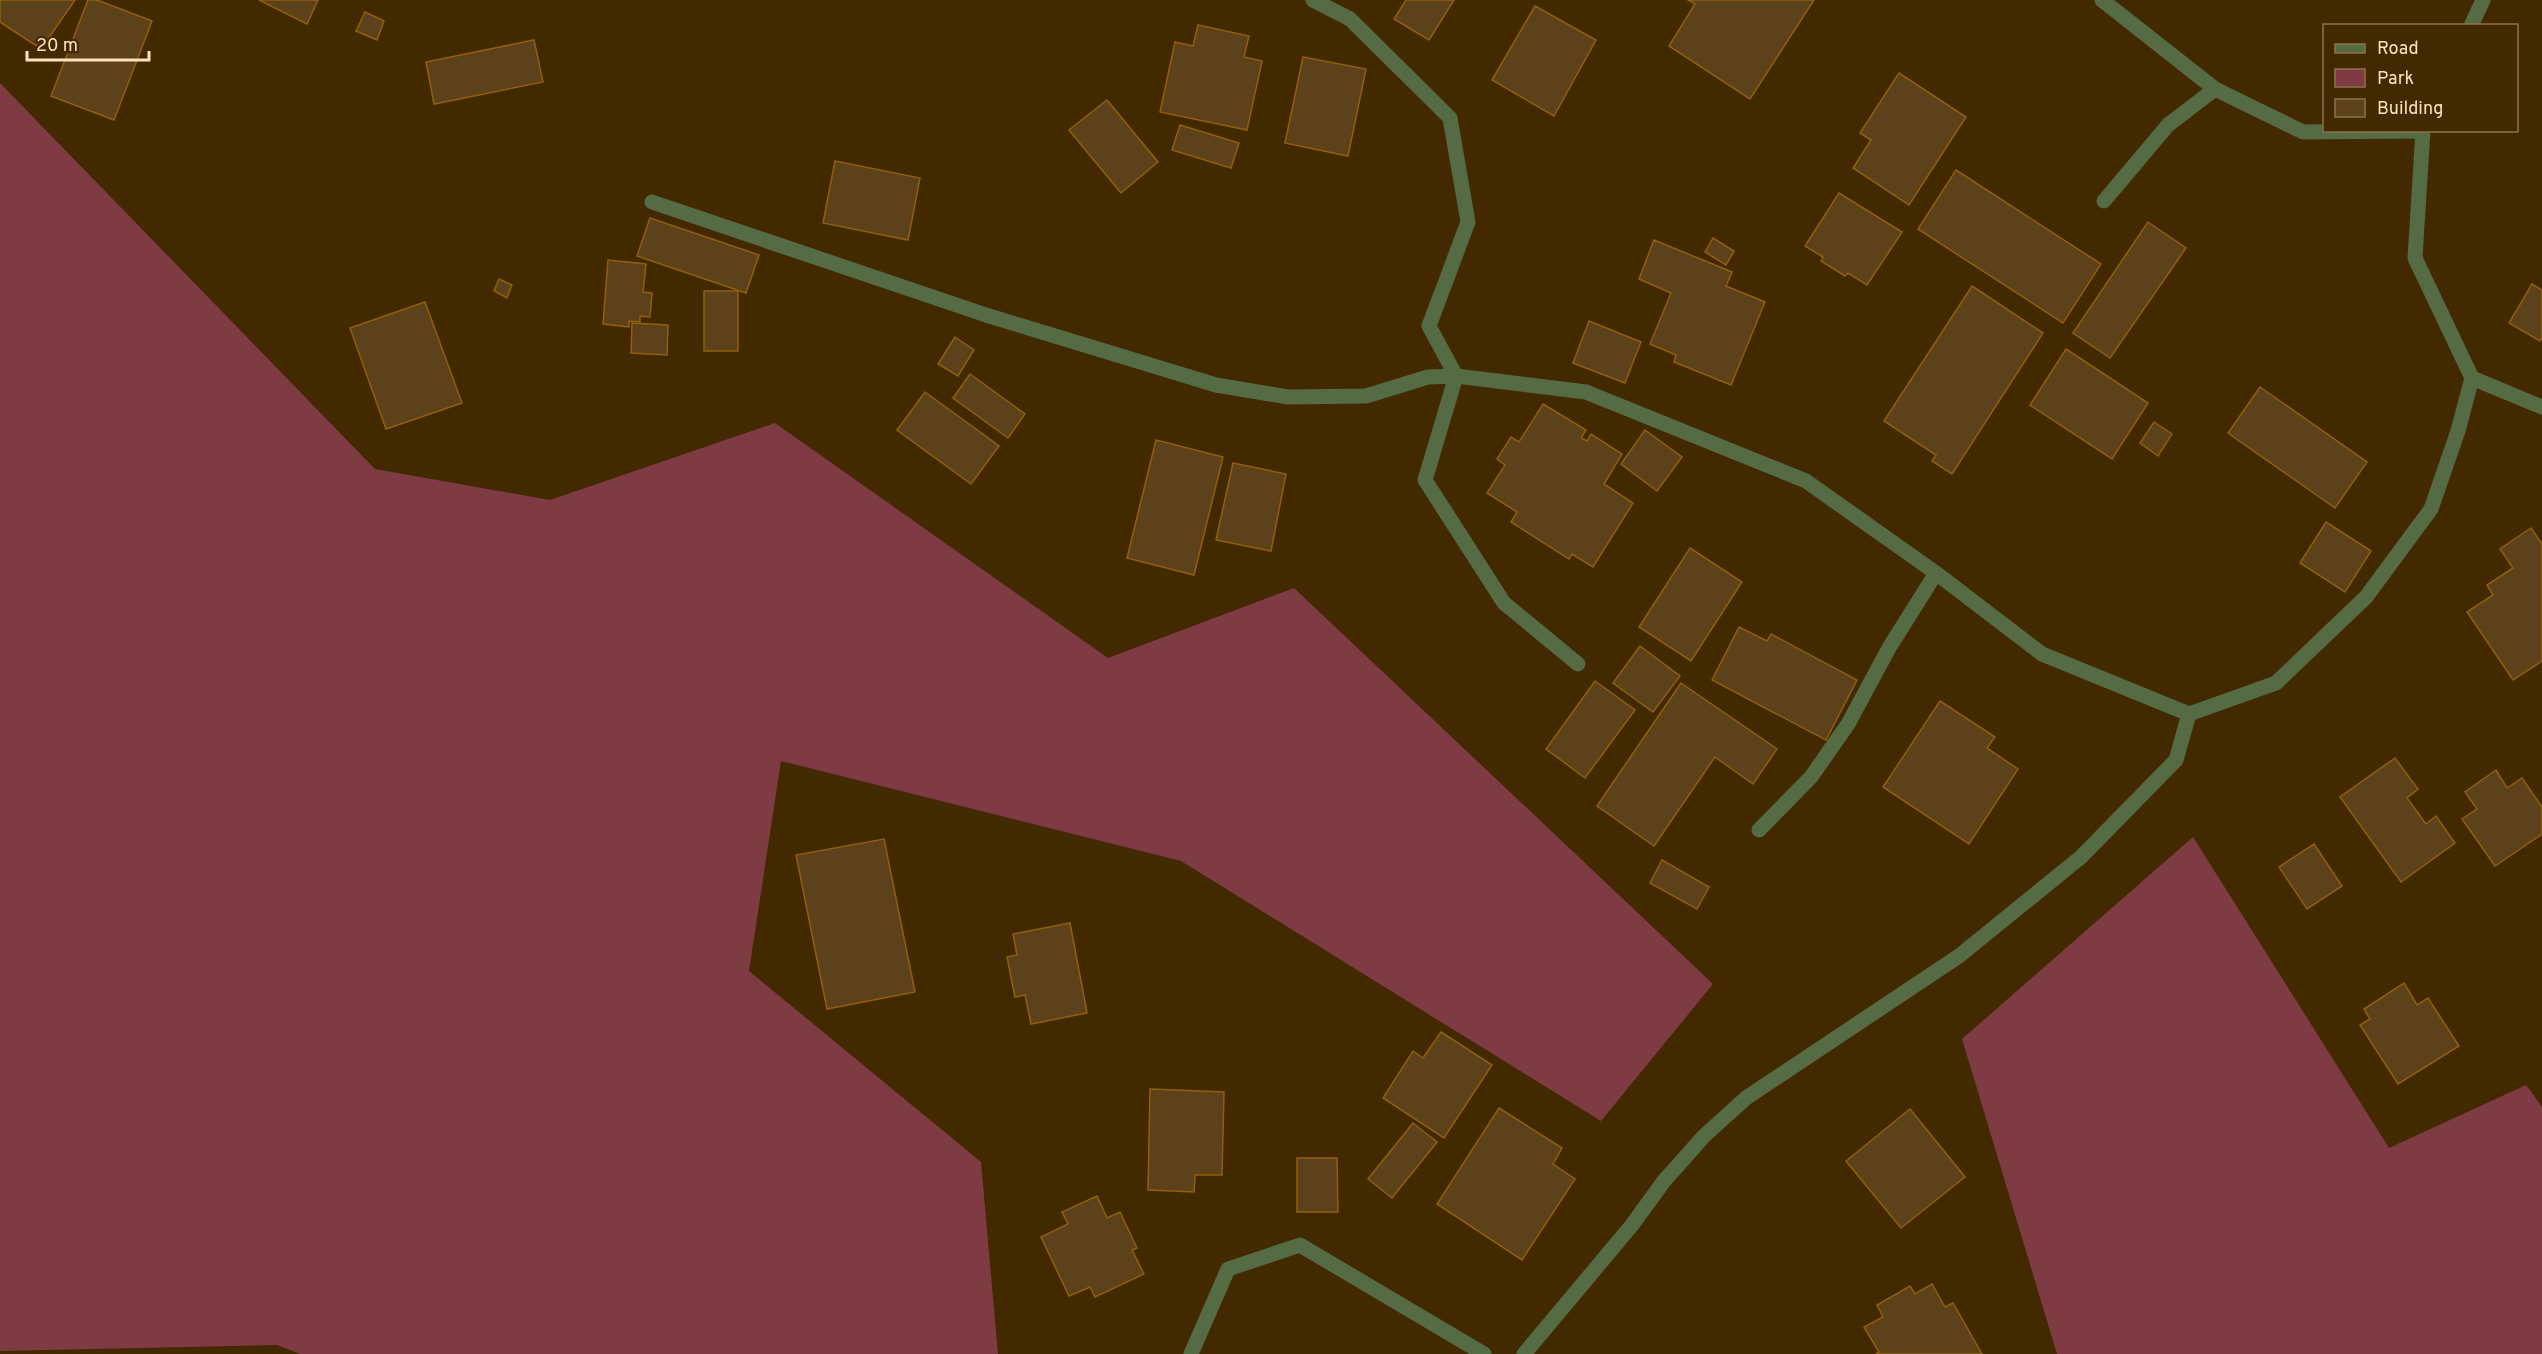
<svg xmlns="http://www.w3.org/2000/svg" width="2542" height="1354" font-family="Overpass,sans-serif">
<rect width="100%" height="100%" fill="#422900"/>
<g fill="#7e3b44">
<path d="M0 83 375 469 550 500 775 423 1108 658 1294 588 1713 984 1601 1121 1181 861 781 761 749 971 981 1162 998 1354H300L277 1345 0 1351Z"/>
<path d="M2193 837 2389 1148 2526 1085 2542 1107V1354H2057L1962 1039Z"/>
</g>
<g fill="#5c411b" stroke="#91600c" stroke-width="1.5">
<path d="M0 0H75L41 49 0 22Z"/>
<path d="M88 0H97L152 21 114 120 51 96Z"/>
<path d="M259 0H318L307 24Z"/>
<path d="M1406 0H1454L1429 40 1394 19Z"/>
<path d="M1688 0H1814L1750 99 1669 46 1695 4Z"/>
<path d="M1535 6 1596 40 1554 116 1492 80Z"/>
<path d="M365 12 384 21 377 40 356 31Z"/>
<path d="M1198 25 1249 36 1244 57 1262 61 1247 130 1160 112 1175 42 1193 46Z"/>
<path d="M534 40 543 82 434 104 426 62Z"/>
<path d="M1303 57 1366 69 1348 156 1285 143Z"/>
<path d="M1899 73 1966 117 1909 205 1853 168 1871 140 1860 133Z"/>
<path d="M1107 100 1158 162 1121 193 1069 130Z"/>
<path d="M1180 125 1239 143 1231 168 1172 150Z"/>
<path d="M835 161 920 178 908 240 823 223Z"/>
<path d="M1956 170 2101 264 2063 323 1918 229Z"/>
<path d="M1839 193 1902 232 1867 285 1848 273 1845 276 1821 261 1823 257 1805 246Z"/>
<path d="M650 218 759 255 746 293 637 256Z"/>
<path d="M2148 222 2186 248 2110 358 2073 333Z"/>
<path d="M1713 238 1734 251 1726 265 1705 252Z"/>
<path d="M1654 240 1732 272 1726 286 1765 302 1731 385 1674 362 1676 355 1650 344 1671 293 1639 279Z"/>
<path d="M608 260 646 264 643 292 652 293 650 317 640 316V322L629 321V327L603 324Z"/>
<path d="M499 279 512 285 507 298 494 291Z"/>
<path d="M2532 284 2542 290V338L2540 341 2509 323Z"/>
<path d="M1972 286 2043 333 1952 474 1932 461 1936 455 1884 421Z"/>
<rect x="704" y="291" width="34" height="60"/>
<path d="M425 302 462 403 386 429 350 328Z"/>
<path d="M1589 321 1641 342 1625 383 1573 363Z"/>
<path d="M632 323 668 325 667 355 631 353Z"/>
<path d="M955 337 974 350 958 376 938 364Z"/>
<path d="M2066 349 2148 403 2112 459 2030 405Z"/>
<path d="M970 374 1025 414 1008 438 953 398Z"/>
<path d="M2260 387 2367 462 2335 508 2228 433Z"/>
<path d="M925 392 999 446 971 484 897 430Z"/>
<path d="M1543 404 1586 430 1581 438 1587 441 1591 434 1622 454 1604 484 1633 503 1593 567 1572 554 1569 559 1511 522 1517 512 1487 493 1505 465 1497 459 1511 437 1519 442Z"/>
<path d="M2154 422 2172 434 2158 456 2140 443Z"/>
<path d="M1645 430 1682 457 1657 491 1621 464Z"/>
<path d="M1156 440 1223 457 1194 575 1127 558Z"/>
<path d="M1233 463 1286 474 1271 551 1216 540Z"/>
<path d="M2326 522 2371 551 2345 592 2300 563Z"/>
<path d="M2531 528 2542 544V661L2513 680 2467 612 2493 595 2487 585 2513 568 2500 549Z"/>
<path d="M1690 548 1742 582 1691 661 1639 627Z"/>
<path d="M1739 627 1767 641 1771 634 1857 680 1826 740 1712 680Z"/>
<path d="M1640 646 1680 676 1653 712 1613 683Z"/>
<path d="M1595 681 1635 710 1585 778 1546 749Z"/>
<path d="M1681 683 1777 749 1753 784 1715 757 1654 846 1597 806Z"/>
<path d="M1940 701 1995 737 1987 748 2018 769 1969 844 1883 787Z"/>
<path d="M2395 758 2418 789 2407 798 2426 824 2436 816 2455 843 2401 882 2340 797Z"/>
<path d="M2496 770 2507 788 2522 778 2542 807V834L2495 866 2462 819 2477 809 2465 792Z"/>
<path d="M884 839 915 992 827 1009 796 855Z"/>
<path d="M2314 844 2342 886 2307 909 2279 867Z"/>
<path d="M1662 860 1709 887 1697 909 1650 883Z"/>
<path d="M1070 923 1087 1013 1031 1024 1025 995 1015 997 1007 957 1017 955 1013 934Z"/>
<path d="M2404 983 2417 1005 2428 998 2459 1046 2398 1084 2360 1025 2370 1019 2364 1009Z"/>
<path d="M1441 1032 1492 1065 1444 1138 1383 1098 1413 1051 1423 1058Z"/>
<path d="M1150 1089 1224 1092 1222 1175H1195L1194 1192 1148 1190Z"/>
<path d="M1499 1108 1562 1148 1553 1164 1575 1179 1522 1260 1437 1204Z"/>
<path d="M1910 1109 1965 1177 1901 1228 1846 1161Z"/>
<path d="M1413 1123 1437 1142 1392 1198 1368 1179Z"/>
<path d="M1297 1158H1337L1338 1212H1297Z"/>
<path d="M1097 1196 1107 1218 1120 1212 1137 1248 1132 1250 1144 1274 1095 1297 1090 1287 1069 1296 1041 1237 1068 1224 1062 1212Z"/>
<path d="M1932 1284 1945 1307 1953 1303 1982 1354H1876L1879 1352 1864 1327 1883 1317 1877 1305 1910 1286 1915 1294Z"/>
</g>
<g fill="none" stroke-linecap="round" stroke-linejoin="round">
<g stroke="#546b44" stroke-width="15">
<path d="M1313 0 1350 19 1450 118 1468 222 1429 326 1456 376 1425 480 1504 603 1578 664"/>
<path d="M2102 0 2215 89"/>
<path d="M2471 26 2483 0"/>
<path d="M2104 201 2168 125 2215 89 2303 132 2423 131"/>
<path d="M652 202 986 315 1216 385 1288 397 1366 396 1428 377 1456 376 1586 392 1806 481 1936 573 2042 654 2189 714 2276 683 2366 597 2431 509 2458 431 2472 378 2415 258 2423 130"/>
<path d="M2472 378 2542 407"/>
<path d="M1759 830 1811 777 1848 724 1889 648 1936 573"/>
<path d="M1191 1354 1228 1269 1300 1245 1484 1354"/>
<path d="M1524 1354 1632 1225 1664 1181 1704 1136 1746 1098 1959 956 2081 857 2176 760 2189 714"/>
</g>
</g>
<rect x="2323" y="24" width="195" height="108" fill="#422900" stroke="#8e734d" stroke-width="1.5"/>
<rect x="2335" y="44" width="30" height="9" fill="#546b44" stroke="#8e734d" stroke-width="1.5"/>
<text x="2377" y="54" font-size="18" fill="#ffe3c1">Road</text>
<rect x="2335" y="69" width="30" height="18" fill="#7e3b44" stroke="#8e734d" stroke-width="1.5"/>
<text x="2377" y="84" font-size="18" fill="#ffe3c1">Park</text>
<rect x="2335" y="99" width="30" height="18" fill="#5c411b" stroke="#8e734d" stroke-width="1.5"/>
<text x="2377" y="114" font-size="18" fill="#ffe3c1">Building</text>
<path d="M27 51v9h122v-9" fill="none" stroke="#ffe3c1" stroke-width="3"/>
<text x="36" y="51" font-size="18" fill="#ffe3c1" stroke="#422900" stroke-width="4.5" paint-order="stroke">20 m</text>
</svg>
